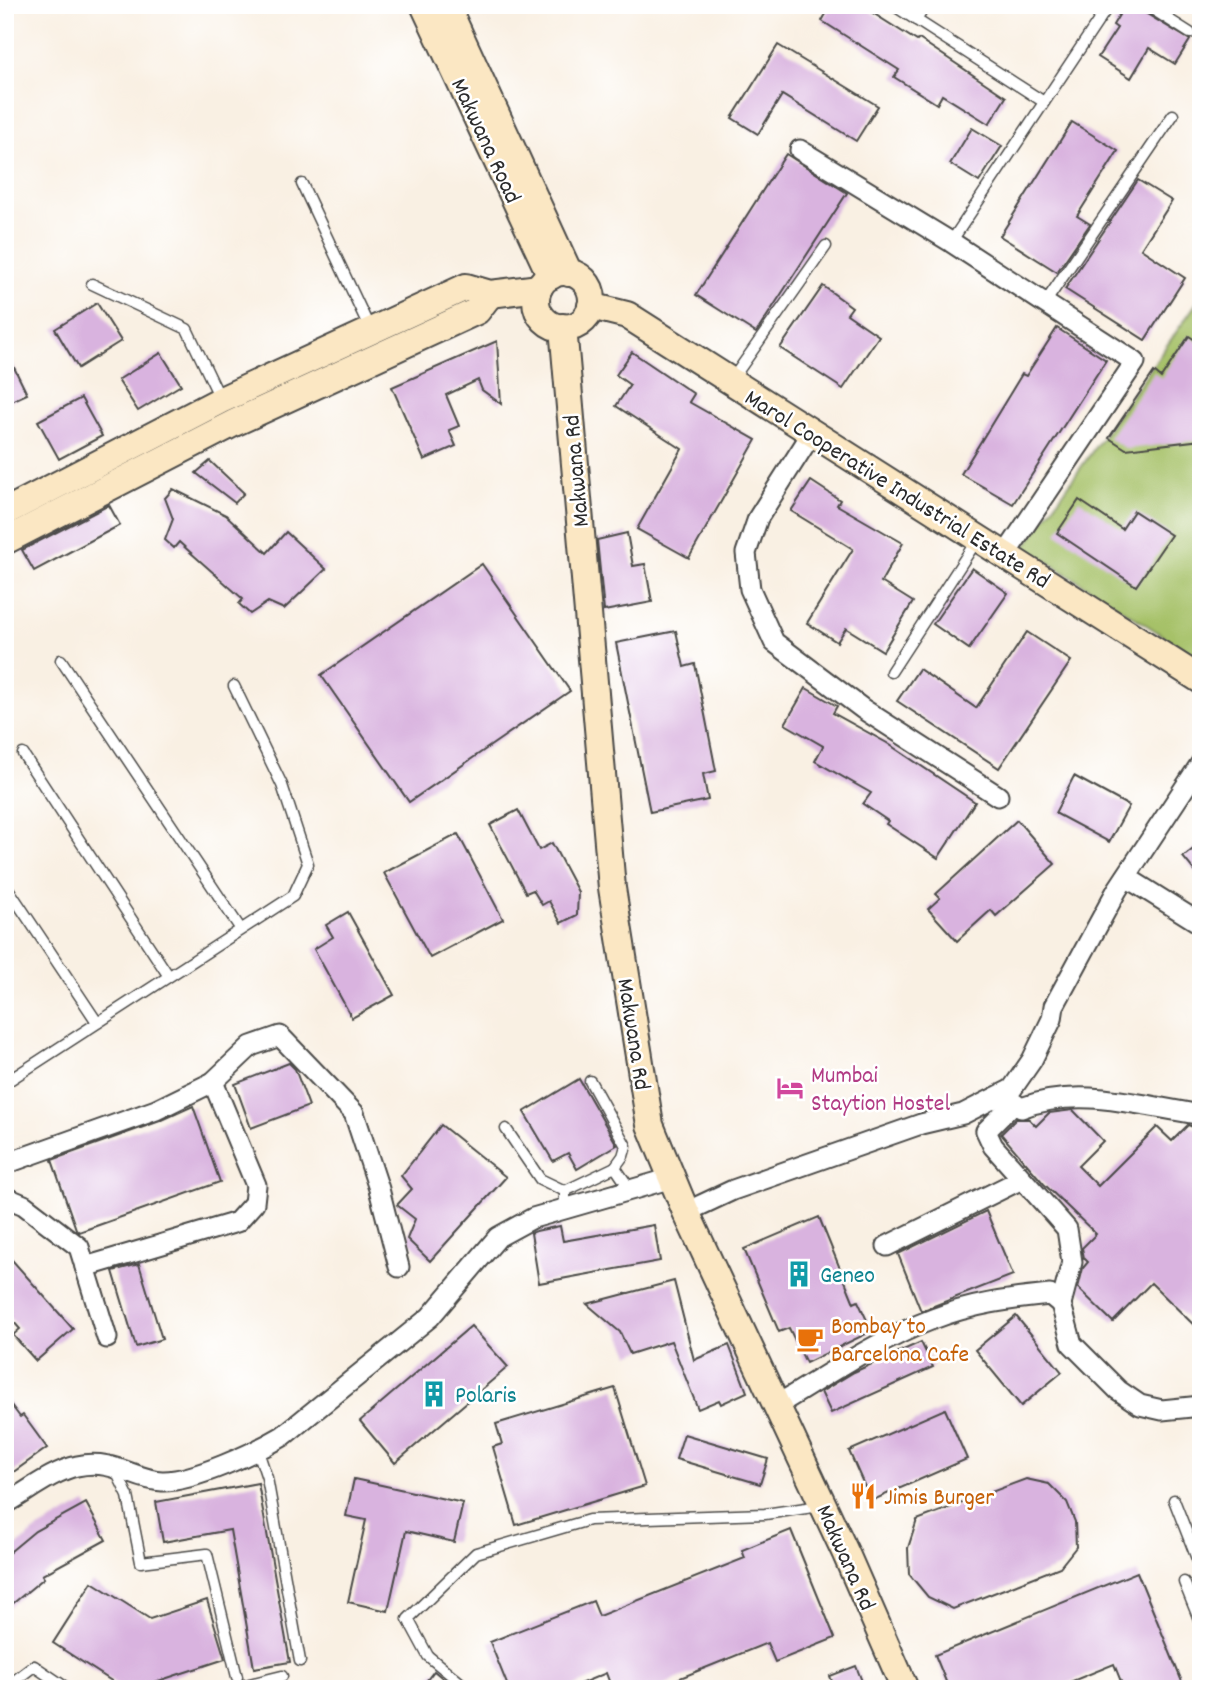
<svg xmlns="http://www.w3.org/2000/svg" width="1206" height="1694" font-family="Dekko,sans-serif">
<rect width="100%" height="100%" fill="#fff"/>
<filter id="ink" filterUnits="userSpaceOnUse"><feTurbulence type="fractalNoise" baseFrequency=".0143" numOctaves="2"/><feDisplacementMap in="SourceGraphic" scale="14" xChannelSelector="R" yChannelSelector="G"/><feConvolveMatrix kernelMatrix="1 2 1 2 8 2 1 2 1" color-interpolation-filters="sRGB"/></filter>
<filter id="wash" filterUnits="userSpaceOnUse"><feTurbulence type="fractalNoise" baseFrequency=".00686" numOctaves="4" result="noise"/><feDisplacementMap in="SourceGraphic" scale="28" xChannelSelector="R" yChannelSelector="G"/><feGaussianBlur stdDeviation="1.57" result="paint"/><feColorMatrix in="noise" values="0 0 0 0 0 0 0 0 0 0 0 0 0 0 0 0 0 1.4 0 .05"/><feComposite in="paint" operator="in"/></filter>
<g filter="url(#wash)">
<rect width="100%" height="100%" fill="#f9f0e3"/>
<path fill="#a6c167" stroke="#687649" stroke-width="2" d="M1201 297V660L1025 547Z"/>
<g id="blocks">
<g fill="#d9b3df">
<path d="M831 5H860L917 41 919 39 1006 97 989 124 942 95 937 104 894 77 899 70 822 21Z"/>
<path d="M1125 5H1139L1142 11 1190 40 1175 64 1149 48 1131 78 1098 57 1117 28 1113 25Z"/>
<path d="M778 45 878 106 856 141 782 95 758 134 732 118Z"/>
<path d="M1072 122 1118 151 1077 216 1090 224 1057 272 1000 236Z"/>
<path d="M972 128 1002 146 979 182 950 164Z"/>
<path d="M786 154 847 193 756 333 696 295Z"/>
<path d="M1138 180 1172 201 1141 249 1185 278 1145 340 1065 289Z"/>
<path d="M823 286 852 307 847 314 879 336 843 389 780 348Z"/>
<path d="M97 303 121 341 78 368 55 329Z"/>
<path d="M1057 328 1106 360 1013 504 961 474 1022 374 1026 376Z"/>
<path d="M1189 336 1201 344V440L1126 449 1109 438 1154 372 1161 378Z"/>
<path d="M497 341 501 404 482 390 478 380 446 395 459 426 449 430 456 446 424 460 392 387Z"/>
<path d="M5 349 27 394 5 404Z"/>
<path d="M632 352 694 394 689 402 756 440 689 558 637 529 682 449 616 406 630 385 616 375Z"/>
<path d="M161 353 181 385 138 411 118 380Z"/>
<path d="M81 398 102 436 59 459 38 421Z"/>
<path d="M210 461 244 493 235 503 196 473Z"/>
<path d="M811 481 840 500 837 505 903 543 881 582 913 602 883 651 846 628 837 642 807 623 853 549 791 511Z"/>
<path d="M173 489 226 515 267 553 286 532 326 569 284 609 268 602 250 614 239 604 243 599 190 552 179 542 174 548 165 540 173 519 165 498Z"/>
<path d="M1079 500 1122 529 1134 511 1171 535 1136 586 1057 533Z"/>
<path d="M109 505 120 525 34 571 22 550Z"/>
<path d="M627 533 633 566 645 564 652 602 604 611 597 540Z"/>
<path d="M482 564 570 691 409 802 321 675Z"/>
<path d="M972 568 1008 593 969 649 933 624Z"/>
<path d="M676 631 684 667 695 664 716 771 703 774 708 800 650 812 616 643Z"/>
<path d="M1027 632 1071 661 999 768 897 701 919 669 976 708Z"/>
<path d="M806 688 837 706 833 713 887 743 975 802 938 858 886 824 888 821 863 804 871 793 815 761 823 746 785 724Z"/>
<path d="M1074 776 1129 806 1109 842 1055 813Z"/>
<path d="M518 810 539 850 552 843 578 892 577 915 561 923 549 901 542 905 533 890 526 893 490 825Z"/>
<path d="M1017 820 1055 864 996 916 991 910 957 941 928 909 940 898 936 894Z"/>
<path d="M458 834 503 919 430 958 384 873Z"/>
<path d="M1201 843V879L1183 857Z"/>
<path d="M348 912 394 995 352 1018 314 949 333 937 326 925Z"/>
<path d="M289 1063 295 1069 309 1106 251 1128 235 1084Z"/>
<path d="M579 1079 617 1145 577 1169 568 1153 553 1161 524 1112Z"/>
<path d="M193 1106 220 1182 79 1232 76 1229 52 1160 160 1121Z"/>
<path d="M1073 1110 1103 1141 1078 1166 1098 1186 1157 1127 1172 1141 1188 1125 1201 1130V1332L1151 1283 1113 1322 1078 1288 1083 1268 1088 1262 1084 1258 1082 1248 1096 1234 1044 1184 1001 1134 1016 1119H1029L1036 1126 1049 1113Z"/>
<path d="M441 1125 506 1177 430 1261 407 1239 415 1219 397 1205 412 1189 401 1176Z"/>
<path d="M986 1211 1013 1275 921 1311 898 1254Z"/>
<path d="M819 1217 854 1303 858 1301 872 1331 806 1363 789 1328 779 1332 744 1249Z"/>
<path d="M654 1225 660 1261 539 1283 531 1233 536 1231 560 1226 563 1241Z"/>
<path d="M5 1252 73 1329 36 1361 13 1335 20 1329 5 1312Z"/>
<path d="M139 1264 162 1339 136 1347 113 1271Z"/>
<path d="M674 1281 694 1360 729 1345 747 1392 721 1404 719 1400 698 1409 671 1341 630 1354 620 1332 587 1304Z"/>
<path d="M1016 1316 1062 1372 1021 1406 975 1350Z"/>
<path d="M471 1326 508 1367 395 1463 360 1421Z"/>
<path d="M921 1342 933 1367 831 1413 821 1392 854 1372Z"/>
<path d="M615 1388 645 1486 516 1525 493 1447 502 1444 496 1424Z"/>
<path d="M5 1397 20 1417 23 1415 47 1448 5 1478Z"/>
<path d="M945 1409 967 1459 871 1501 849 1451Z"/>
<path d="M684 1434 768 1459 760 1484 676 1459Z"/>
<path d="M354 1479 463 1503 454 1542 406 1531 388 1611 348 1602 366 1520 346 1516Z"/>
<path d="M1026 1479 1049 1484 1067 1502 1075 1522 1076 1547 1060 1567 953 1609 928 1597 909 1574 908 1548 917 1520Z"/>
<path d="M258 1483 290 1662 254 1668 230 1530 163 1542 156 1502Z"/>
<path d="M86 1503 106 1540 42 1575 44 1578 5 1610V1556L35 1531Z"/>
<path d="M791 1530 835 1638 775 1662 767 1643 653 1689H612L606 1673 568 1689H509L490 1642 593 1601 599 1616 745 1558 742 1550Z"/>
<path d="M1137 1572 1185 1689H1124L1114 1664 1053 1689H949L935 1655Z"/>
<path d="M92 1582 150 1619 207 1600 225 1659 134 1689H124L53 1643Z"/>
<path d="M856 1666 865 1689H835L830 1676Z"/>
<path d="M434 1671 456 1689H420Z"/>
</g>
</g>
</g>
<g filter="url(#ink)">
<use href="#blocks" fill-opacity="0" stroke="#4a4947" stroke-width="2"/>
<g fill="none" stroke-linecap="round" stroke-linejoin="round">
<g stroke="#4a4947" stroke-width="13">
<g id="lane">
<path d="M893 5 1044 102"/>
<path d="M1146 5 1190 33"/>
<path d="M916 20 926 5"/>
<path d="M302 184 370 329"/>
<path d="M951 242 1109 5"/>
<path d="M92 284 187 329 220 398"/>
<path d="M1045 303 1173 115"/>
<path d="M731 381 826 246"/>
<path d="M61 660 240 928"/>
<path d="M891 672 977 540"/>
<path d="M23 754 168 975"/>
<path d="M5 884 97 1022"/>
<path d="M590 1081 626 1146 623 1156 615 1167"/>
<path d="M5 1083 293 896 308 864 282 785 234 686"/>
<path d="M506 1129 540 1179 565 1191"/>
<path d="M565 1208V1191L615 1167 630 1189"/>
<path d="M258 1451 267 1478 300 1661"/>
<path d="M115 1469 128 1496 141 1562 207 1554 237 1677"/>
<path d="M1174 1500 1201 1569"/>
<path d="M1184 1582 1201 1624"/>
<path d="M5 1688 34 1666 68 1689"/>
<path d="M229 1689 282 1676"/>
<path d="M468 1689 428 1656 408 1619 476 1553 589 1520 765 1514 820 1506"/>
</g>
</g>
<g stroke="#4a4947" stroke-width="23">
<g id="street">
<path d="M800 150 951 242 1135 362 1005 555"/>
<path d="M812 433 758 518 746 553 750 589 774 642 863 709 998 796"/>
<path d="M1126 877 1201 924"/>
<path d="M1201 1118 1197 1114C1137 1105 1079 1086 1021 1108L1014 1103 986 1131 993 1146 1067 1229 1072 1262 1061 1304 1072 1344 1118 1390 1140 1405 1162 1410 1201 1406"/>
<path d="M5 1164 156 1110 213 1082 251 1046 280 1036 354 1113 379 1189 399 1267"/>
<path d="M5 1197 24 1205 79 1247 107 1338"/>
<path d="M686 1212 733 1190 921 1124 963 1114 1012 1089 1032 1060 1052 1019 1054 1006 1117 890 1201 763"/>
<path d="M887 1246 1022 1179"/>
<path d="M85 1267 237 1222 254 1203 256 1185 213 1082"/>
<path d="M777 1405C827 1375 878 1340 933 1319 971 1304 1010 1299 1050 1295L1061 1304"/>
<path d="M5 1504C27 1492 53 1471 77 1466 114 1458 134 1480 162 1481 193 1482 256 1452 283 1436L430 1317 498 1237 533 1218 672 1178"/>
</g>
</g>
<g stroke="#4a4947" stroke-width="30">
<g id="secondary">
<path d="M424 5 551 276"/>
<path d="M446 5 569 273"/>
<circle cx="564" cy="300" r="28"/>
<path d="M591 306 627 315 1201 680"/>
<path d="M563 327 612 888 650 1125 686 1212 846 1554 905 1689"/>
<path d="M5 512 221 400 466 287 490 294 539 288"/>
<path d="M5 541 234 423 477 311 490 294"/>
</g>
</g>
<use href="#lane" stroke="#fff" stroke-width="10"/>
<use href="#street" stroke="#fff" stroke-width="19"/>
<use href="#secondary" stroke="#fbe7c3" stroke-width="26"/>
</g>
</g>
<defs>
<g id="hotel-bare" transform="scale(2.1)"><path d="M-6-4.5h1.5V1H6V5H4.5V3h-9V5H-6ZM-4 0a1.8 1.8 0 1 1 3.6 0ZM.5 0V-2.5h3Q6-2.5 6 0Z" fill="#d1479c" stroke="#fff" stroke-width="2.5" paint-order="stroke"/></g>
<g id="building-bare" transform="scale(2.1)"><path d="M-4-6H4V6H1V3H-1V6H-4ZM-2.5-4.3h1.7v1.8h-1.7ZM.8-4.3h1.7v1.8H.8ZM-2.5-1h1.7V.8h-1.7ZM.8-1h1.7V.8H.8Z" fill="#0f9aa8" stroke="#fff" stroke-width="2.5" paint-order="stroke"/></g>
<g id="cafe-bare" transform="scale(2.1)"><path d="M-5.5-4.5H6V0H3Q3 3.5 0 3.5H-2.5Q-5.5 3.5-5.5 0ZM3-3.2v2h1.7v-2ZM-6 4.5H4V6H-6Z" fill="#e8710a" stroke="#fff" stroke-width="2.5" paint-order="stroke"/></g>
<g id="restaurant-bare" transform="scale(2.1)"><path d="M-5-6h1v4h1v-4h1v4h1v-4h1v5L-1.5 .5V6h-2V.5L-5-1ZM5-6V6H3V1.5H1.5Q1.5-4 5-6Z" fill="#e8710a" stroke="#fff" stroke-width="2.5" paint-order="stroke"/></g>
</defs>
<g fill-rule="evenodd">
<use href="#hotel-bare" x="790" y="1088"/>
<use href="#building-bare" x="799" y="1274"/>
<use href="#cafe-bare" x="810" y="1339"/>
<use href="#building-bare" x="434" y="1394"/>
<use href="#restaurant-bare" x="863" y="1496"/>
</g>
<g text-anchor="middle" stroke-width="5" stroke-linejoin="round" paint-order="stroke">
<g font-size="24" fill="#2b2b2b" stroke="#fff">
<text transform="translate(487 140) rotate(65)" y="8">Makwana Road</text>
<text transform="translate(575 471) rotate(-95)" y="8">Makwana Rd</text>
<text transform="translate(898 488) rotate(32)" y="8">Marol Cooperative Industrial Estate Rd</text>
<text transform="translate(635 1034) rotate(81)" y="8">Makwana Rd</text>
<text transform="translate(847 1557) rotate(66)" y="8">Makwana Rd</text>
</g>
<g font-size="24" fill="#b23c85" stroke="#fff" text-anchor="start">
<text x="811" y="1082">Mumbai<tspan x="811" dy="28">Staytion Hostel</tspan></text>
</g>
<g font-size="24" fill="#0d838f" stroke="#fff" text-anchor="start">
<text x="820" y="1282">Geneo</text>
<text x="455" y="1402">Polaris</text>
</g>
<g font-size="24" fill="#c56008" stroke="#fff" text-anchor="start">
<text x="831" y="1333">Bombay to<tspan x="831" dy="28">Barcelona Cafe</tspan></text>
<text x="884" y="1504">Jimis Burger</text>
</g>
</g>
<rect width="1206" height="1694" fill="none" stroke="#fff" stroke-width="28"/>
</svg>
